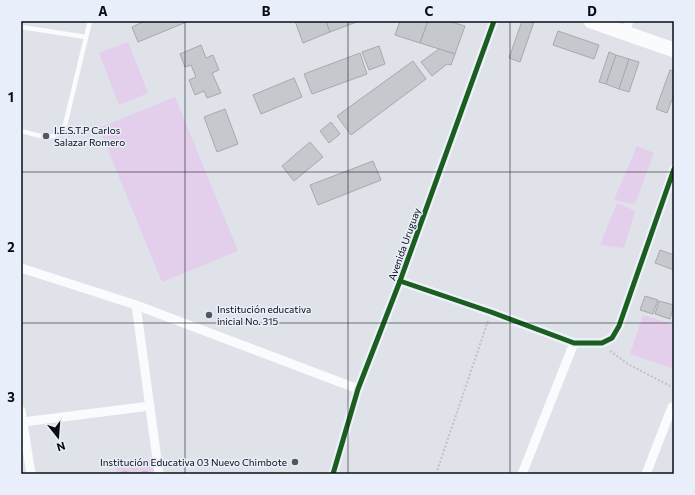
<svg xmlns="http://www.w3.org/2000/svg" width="695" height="495" font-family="Commissioner,sans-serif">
<defs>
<pattern id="forest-crowns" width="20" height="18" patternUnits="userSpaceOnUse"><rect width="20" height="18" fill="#e3ceeb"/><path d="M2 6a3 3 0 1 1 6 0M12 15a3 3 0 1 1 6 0" fill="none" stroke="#c1b0c8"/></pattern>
</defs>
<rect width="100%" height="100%" fill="#dfe2e9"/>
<path fill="url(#forest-crowns)" d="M154 459 156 474H117L115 463Z"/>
<g fill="#e3ceeb">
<path d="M128 42 148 93 119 105 99 53Z"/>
<path d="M175 97 238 251 162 282 99 128Z"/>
<path d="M637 146 654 153 635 204 614 200Z"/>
<path d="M617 203 635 211 624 248 600 245Z"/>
<path d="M643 315 674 325V369L630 354Z"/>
</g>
<g fill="#c5c9ce" stroke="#a6a9ae">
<path d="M145 21H189L138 42 132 27Z"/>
<path d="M295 21H326L330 32 303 43Z"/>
<path d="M326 21H359L330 32Z"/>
<path d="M400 21H428L420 43 395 35Z"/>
<path d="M428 21H448L465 26 455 54 420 43Z"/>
<path d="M522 21 534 22 520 62 509 58Z"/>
<path d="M558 31 599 45 594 59 553 45Z"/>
<path d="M201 45 206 58 213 55 219 70 212 73 221 93 207 98 204 91 195 95 189 80 196 77 191 65 185 67 180 54Z"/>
<path d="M379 46 385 64 369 70 362 52Z"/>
<path d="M439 49 455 54 451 65 447 64 432 76 421 62Z"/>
<path d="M609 52 616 55 606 84 599 82Z"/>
<path d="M360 53 367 74 312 94 304 74Z"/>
<path d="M616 55 629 59 619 89 606 84Z"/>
<path d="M629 59 639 62 629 92 619 89Z"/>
<path d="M413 61 426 79 351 135 337 116Z"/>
<path d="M670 70 674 71V94L667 113 656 109Z"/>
<path d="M294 78 302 97 261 114 253 95Z"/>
<path d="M225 109 238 144 217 152 204 117Z"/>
<path d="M331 122 340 134 329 143 320 131Z"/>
<path d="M310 142 323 157 294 181 282 166Z"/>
<path d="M373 161 381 180 318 205 310 185Z"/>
<path d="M660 250 674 255V270L655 263Z"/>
<path d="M645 296 658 300 653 314 640 310Z"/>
<path d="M659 301 674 305 670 319 655 314Z"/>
</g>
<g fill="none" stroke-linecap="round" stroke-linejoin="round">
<g stroke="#c2c3c5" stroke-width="2" stroke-dasharray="2 2" stroke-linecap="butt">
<path d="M610 351 628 364 674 388"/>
<path d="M436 474 488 321"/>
</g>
<g stroke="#fafbfc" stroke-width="4.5">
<path d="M21 27 86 37"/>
<path d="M21 131C38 135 55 144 65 125L90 21"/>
</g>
<g stroke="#fafbfc" stroke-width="9">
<path d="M625 33 629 21"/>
<path d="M21 268 136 305 358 389"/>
<path d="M400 281 491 312 574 343H602L612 338 619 326 674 169"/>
<path d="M136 305 159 474"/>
<path d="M21 411 31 474"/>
<path d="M23 422 150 406"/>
<path d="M333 474 358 389 400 281 494 21"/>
<path d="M522 474 574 343"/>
<path d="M646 474 672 407"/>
</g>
<path stroke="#fafbfc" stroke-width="15" d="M591 21 674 50"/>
<g stroke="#e8effb" stroke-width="8">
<g id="cycleway">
<path d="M400 281 491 312 574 343H602L612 338 619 326 674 169"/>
<path d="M333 474 358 389 400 281 494 21"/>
</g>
</g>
<use href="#cycleway" stroke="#1b5e20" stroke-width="5"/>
</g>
<path fill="none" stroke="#0a0c10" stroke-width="1" stroke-opacity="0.55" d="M185 21V474M348 21V474M510 21V474M21 172H674M21 323H674"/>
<g fill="#55575c" stroke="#e8effb" stroke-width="1.5">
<circle cx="46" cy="136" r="4"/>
<circle cx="209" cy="315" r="4"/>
<circle cx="295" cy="462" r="4"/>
</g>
<g text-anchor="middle" stroke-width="3" stroke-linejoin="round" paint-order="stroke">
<g font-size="10" fill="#0a0c10" stroke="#e8effb" text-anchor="start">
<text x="54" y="134">I.E.S.T.P Carlos<tspan x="54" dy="12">Salazar Romero</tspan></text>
<text x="217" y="313">Institución educativa<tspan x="217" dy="12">inicial No. 315</tspan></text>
<text x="287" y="466" text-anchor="end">Institución Educativa 03 Nuevo Chimbote</text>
</g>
<g font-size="10" fill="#0a0c10" stroke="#e8effb">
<text transform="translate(404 244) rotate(-70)" y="4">Avenida Uruguay</text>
</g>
</g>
<rect width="695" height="495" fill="none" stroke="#e8effb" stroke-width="44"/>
<g transform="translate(58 437) rotate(163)" stroke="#e8effb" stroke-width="3" paint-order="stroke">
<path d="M0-3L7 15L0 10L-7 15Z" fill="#0a0c10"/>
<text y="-6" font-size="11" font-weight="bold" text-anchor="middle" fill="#0a0c10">N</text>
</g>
<rect x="22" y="22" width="651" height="451" fill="none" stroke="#0a0c10" stroke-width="1.5"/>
<g font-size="13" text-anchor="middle" font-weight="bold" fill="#0a0c10">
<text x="103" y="16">A</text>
<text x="266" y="16">B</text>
<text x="429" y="16">C</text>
<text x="592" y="16">D</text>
<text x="11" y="102">1</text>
<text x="11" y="252">2</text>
<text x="11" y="402">3</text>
</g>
</svg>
